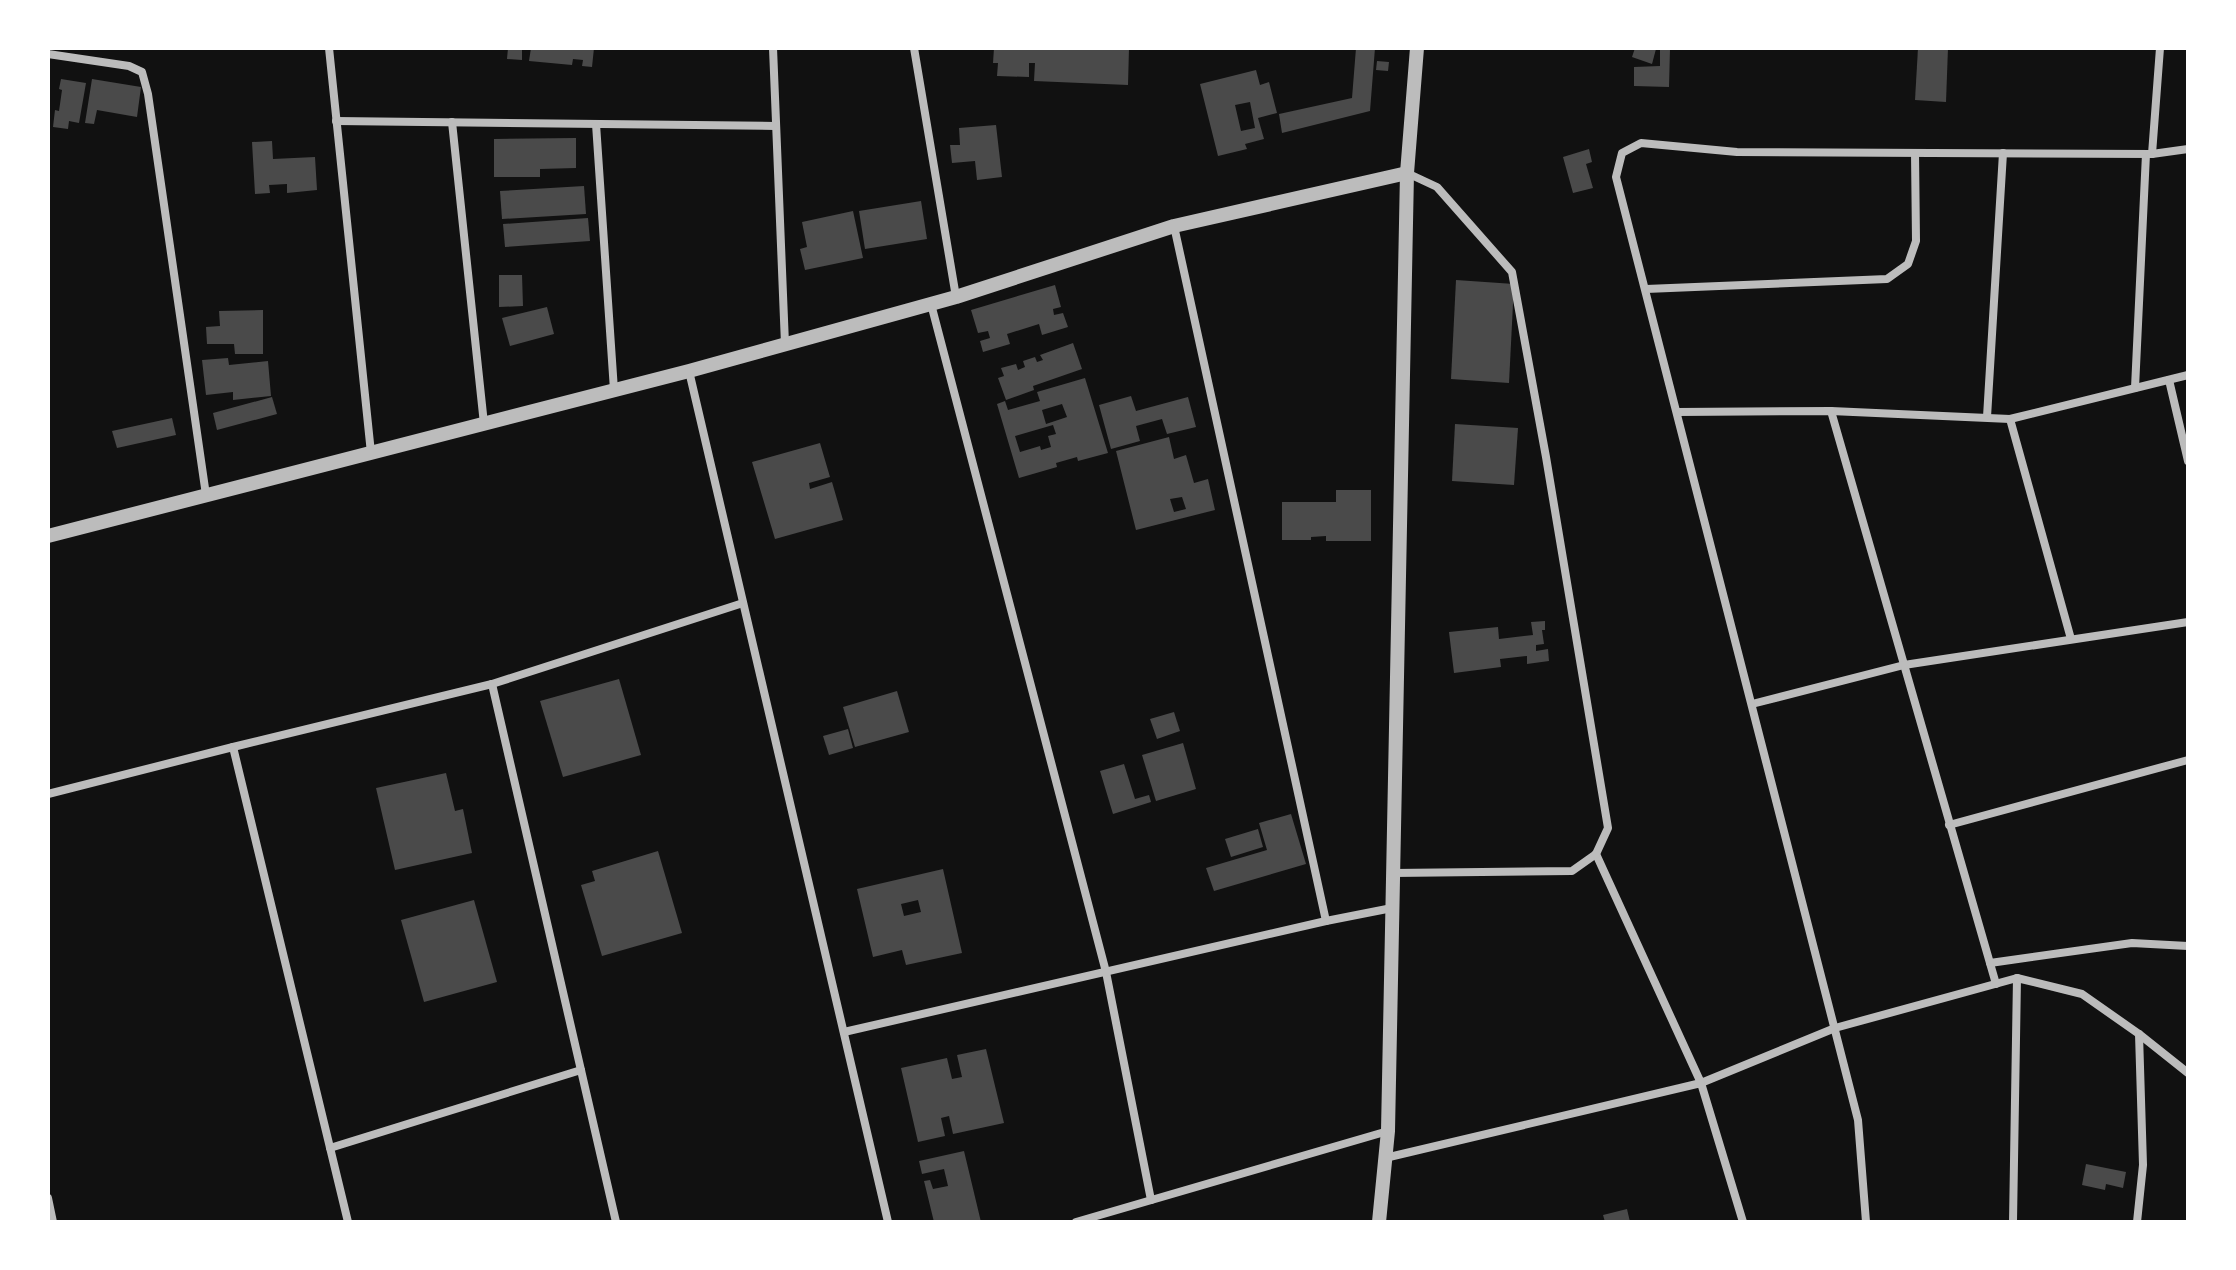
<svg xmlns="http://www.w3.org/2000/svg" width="2236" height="1270" font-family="'DejaVu Sans',sans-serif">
<rect width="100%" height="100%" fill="#111"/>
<g fill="#4a4a4a" fill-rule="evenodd">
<path d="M508 48H522V60L507 59Z"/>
<path d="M531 48H594L592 67 582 66 583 60 573 59 572 65 529 61Z"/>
<path d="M994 48H1129L1128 85 1034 81 1035 63H1029V77L997 76 998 63H993Z"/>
<path d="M1356 48H1375L1370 111 1282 133 1279 114 1352 98Z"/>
<path d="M1635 48 1656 49 1652 64 1632 57Z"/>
<path d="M1918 48H1948L1946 102 1915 100Z"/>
<path d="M1660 49H1670L1669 87 1634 86V67L1660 66Z"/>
<path d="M1377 61 1389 62 1388 71 1376 70Z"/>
<path d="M1256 70 1260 85 1269 82 1277 113 1258 118 1264 139 1245 144 1247 149 1218 156 1200 84ZM1250 102 1255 128 1241 131 1235 105Z"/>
<path d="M61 79 86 83 79 123 69 121 68 129 53 127 55 110 59 111 62 90 59 89Z"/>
<path d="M92 79 141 87 137 117 97 110 94 124 85 123Z"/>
<path d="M996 125 1002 177 977 180 975 161 952 163 950 145H960L959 128Z"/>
<path d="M576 138V168L540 169V177H494V139Z"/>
<path d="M272 141 273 159 315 157 317 190 287 193V184L269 185 270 193 255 194 252 142Z"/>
<path d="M1589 149 1592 162 1586 164 1593 188 1573 193 1563 157Z"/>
<path d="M584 186 586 214 502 219 500 191Z"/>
<path d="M921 201 927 239 865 249 859 211Z"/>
<path d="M853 211 863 258 805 270 800 249 807 247 802 222Z"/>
<path d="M588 218 590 241 505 247 503 224Z"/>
<path d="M499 275H522L523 306 499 307Z"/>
<path d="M1456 280 1514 284 1509 383 1451 379Z"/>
<path d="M1055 285 1061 307 1053 309 1054 315 1063 313 1068 327 1042 335 1039 324 1007 334 1010 344 983 352 980 341 990 338 988 331 978 333 971 310Z"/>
<path d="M547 307 554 334 510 346 502 318Z"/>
<path d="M263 310V354H235L234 344H207L206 327 220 326 219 311Z"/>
<path d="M1073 343 1082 369 1033 386 1034 390 1006 400 998 378 1004 376 1001 368 1016 364 1018 370 1025 367 1023 361 1035 357 1037 362 1043 360 1040 355Z"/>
<path d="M228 358 229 365 268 361 271 396 233 400V392L206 395 202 360Z"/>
<path d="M1085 378 1108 453 1078 461 1077 457 1056 463 1057 467 1019 478 997 404 1005 401 1008 410 1040 401 1037 392ZM1062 404 1067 417 1046 424 1042 410ZM1053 425 1056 434 1048 436 1051 447 1041 450 1040 446 1020 452 1015 436Z"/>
<path d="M1131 396 1136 411 1188 397 1196 427 1167 434 1162 419 1136 426 1140 441 1111 449 1099 405Z"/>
<path d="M272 397 277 414 217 430 213 413Z"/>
<path d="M172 418 176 435 117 448 112 431Z"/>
<path d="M1455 424 1518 428 1514 485 1452 481Z"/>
<path d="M1169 437 1174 459 1186 455 1194 483 1208 479 1215 510 1136 530 1116 451ZM1182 497 1186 509 1174 512 1170 499Z"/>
<path d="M820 443 830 477 809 483 810 489 832 482 843 520 775 539 752 462Z"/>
<path d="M1336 490H1371V541H1326V536L1311 537V540H1282V502H1336Z"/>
<path d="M1545 621V630H1542L1544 644 1536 645V651L1548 649 1549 661 1527 664V656L1500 659 1501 667 1454 673 1449 632 1498 627 1499 639 1533 635 1531 622Z"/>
<path d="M619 679 641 755 563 777 540 701Z"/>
<path d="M897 691 909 732 855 747 843 707Z"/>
<path d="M1174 712 1180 731 1157 739 1150 719Z"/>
<path d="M848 729 853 748 829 755 823 736Z"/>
<path d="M1183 743 1196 789 1156 801 1142 755Z"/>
<path d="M1124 764 1135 799 1149 795 1151 802 1113 814 1100 771Z"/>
<path d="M446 773 455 811 463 809 472 853 395 870 376 788Z"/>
<path d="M1291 814 1306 864 1214 891 1206 868 1267 850 1259 823Z"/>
<path d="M1258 829 1263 847 1231 857 1225 839Z"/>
<path d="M658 851 682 933 602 956 581 885 595 881 592 871Z"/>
<path d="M943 869 962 953 906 965 902 950 873 957 857 889ZM918 900 921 912 904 916 901 904Z"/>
<path d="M474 900 497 982 424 1002 401 920Z"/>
<path d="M986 1049 1004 1123 953 1134 949 1116 941 1118 945 1136 918 1142 901 1068 947 1058 952 1079 962 1077 957 1055Z"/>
<path d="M964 1151 981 1222H934L924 1181 930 1180 933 1189 948 1186 944 1169 922 1174 919 1161Z"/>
<path d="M2086 1164 2126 1172 2123 1188 2106 1184 2105 1190 2082 1185Z"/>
<path d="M1627 1209 1630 1222H1605L1603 1215Z"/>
</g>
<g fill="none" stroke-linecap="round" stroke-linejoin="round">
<g stroke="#bcbcbc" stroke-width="8">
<path d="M329 48 371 453"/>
<path d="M773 48 785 344"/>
<path d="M914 48 956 297"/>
<path d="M48 54 129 66 142 72 148 94 206 495"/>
<path d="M336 121 776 126"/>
<path d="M452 122 484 424"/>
<path d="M596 124 614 390"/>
<path d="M2152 154 2160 48"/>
<path d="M1174 226 1326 921"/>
<path d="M1646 289 1887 279 1908 264 1916 241 1915 153"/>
<path d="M931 304 1106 972 1151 1200"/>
<path d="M689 371 888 1222"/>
<path d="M2169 380 2188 461"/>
<path d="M2135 388 2146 154"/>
<path d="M1831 411 1996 984"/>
<path d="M1677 412 1831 411 2010 419 2188 375"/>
<path d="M1987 417 2003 153"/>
<path d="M2010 419 2071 639"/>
<path d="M492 684 616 1222"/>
<path d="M1752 704 1904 665 2188 622"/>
<path d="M233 747 348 1222"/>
<path d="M48 794 233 747 492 684 743 603"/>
<path d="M1949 825 2188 760"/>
<path d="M1596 854 1701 1083 1835 1028 2017 978 2082 994 2139 1034 2188 1073"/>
<path d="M1393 873 1572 871 1596 854 1608 828 1546 457 1512 272 1437 187 1407 173"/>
<path d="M1990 963 2132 943 2188 946"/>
<path d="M844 1032 1326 921 1392 908"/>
<path d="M330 1148 581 1070"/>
<path d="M1385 1158 1701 1083 1743 1222"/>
<path d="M48 1198 53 1222"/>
<path d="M1076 1222 1388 1131"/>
<path d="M1866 1222 1858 1120 1616 177 1622 153 1641 143 1737 152 2152 154 2188 149"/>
<path d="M2013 1222 2017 978"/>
<path d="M2137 1222 2143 1165 2139 1034"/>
</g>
<g stroke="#bcbcbc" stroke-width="14">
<path d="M48 536 689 371 956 297 1174 226 1407 173"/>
<path d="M1379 1222 1388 1131 1407 173 1417 48"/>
</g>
</g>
<rect width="2236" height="1270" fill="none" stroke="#ffffff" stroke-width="100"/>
</svg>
